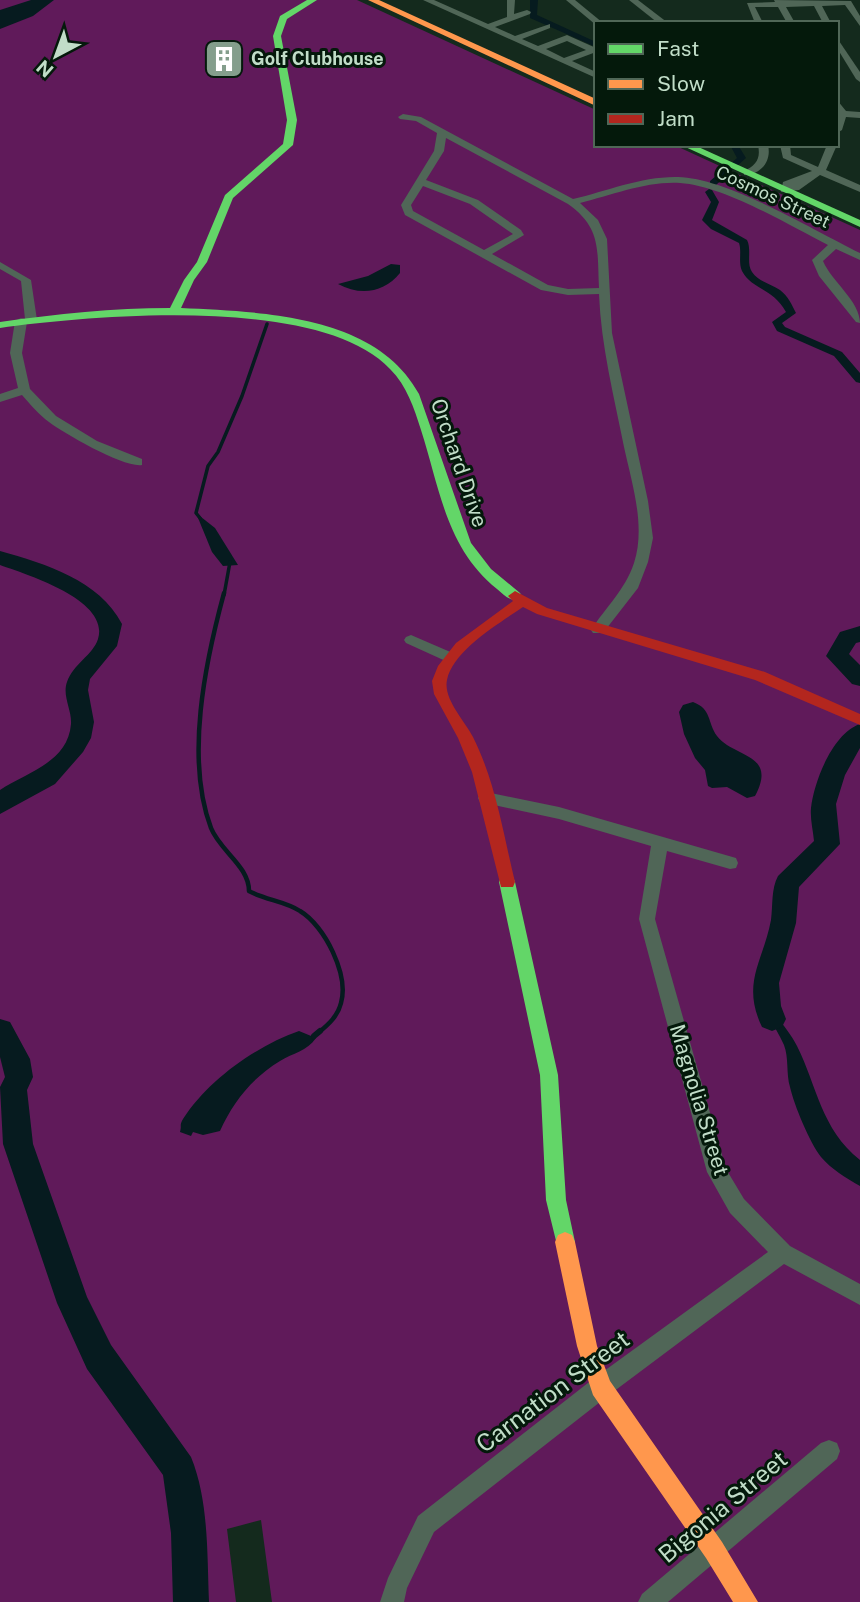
<svg xmlns="http://www.w3.org/2000/svg" width="860" height="1602" font-family="'Public Sans',sans-serif">
<rect width="100%" height="100%" fill="#142a1d"/>
<path fill="#601a5a" d="M0 0H357L596 110V145H674L860 230V1602H272L261 1520 227 1529 236 1602H0Z"/>
<g fill="#061b1f">
<path d="M31 0H54L33 16 0 29V10Z"/>
<path d="M391 264 400 265V273C384 293 360 296 338 284L368 276Z"/>
<path d="M196 513 215 528 238 565 223 566 212 552Z"/>
<path d="M693 702C712 709 707 722 717 736 734 758 778 753 755 796L747 798 727 787 712 788 708 786 705 770 695 758 684 734 679 712 683 705Z"/>
<path d="M763 990C769 1012 787 1026 797 1046 817 1086 821 1129 860 1160V1186C846 1178 831 1169 821 1157 810 1143 794 1105 790 1087 786 1074 789 1058 784 1045 775 1025 763 1012 763 990Z"/>
<path d="M299 1031 316 1038C307 1051 293 1053 280 1061 252 1078 233 1102 220 1131L203 1135 193 1132 191 1136 180 1132C182 1125 179 1126 183 1119 208 1080 256 1046 299 1031Z"/>
</g>
<g fill="none" stroke-linecap="round" stroke-linejoin="round">
<g stroke="#061b1f" stroke-width="3.5">
<path d="M200 518 196 513 208 466 218 452 242 396 267 324"/>
<path d="M224 595 230 562"/>
</g>
<path stroke="#061b1f" stroke-width="4.5" d="M224 593C205 663 185 759 211 828 220 851 249 866 249 891 265 900 285 901 300 911 325 926 349 975 341 1003 338 1016 328 1025 318 1033"/>
<path stroke="#061b1f" stroke-width="6" d="M314 1036 320 1031"/>
<g fill="#061b1f" fill-rule="evenodd">
<path d="M530 0H538L537 15 596 42V47L530 18Z"/>
<path d="M730 145H738L746 158 716 185H710V181L737 158Z"/>
<path d="M709 189 712 190 719 202 712 220 747 240C752 250 746 263 752 272 759 282 771 284 780 290 788 296 792 305 796 313L782 323 785 327 842 352 860 373V383L856 382 834 356 777 331 772 322 786 312C773 288 751 289 742 271 738 262 742 252 739 243L711 229 702 220 711 202 705 192Z"/>
</g>
<g fill="#061b1f" fill-rule="evenodd">
<path d="M0 551C46 564 99 580 122 624L117 646 90 679 88 690 94 722 91 738 83 752 55 784 0 814V790C25 773 68 763 71 724 72 710 62 696 67 682 73 664 93 655 98 639 110 600 28 575 0 565Z"/>
<path d="M860 626V642L856 643 849 654 860 665V686L852 684 826 656 840 632Z"/>
<path d="M860 724V748L845 775 836 804 840 844 799 887 796 923 779 983 781 1006 786 1019 782 1027 772 1031 762 1027C741 983 763 962 771 920 773 905 771 889 778 876L814 841C813 830 810 819 811 808 814 781 833 733 860 724Z"/>
<path d="M0 1019 10 1022 30 1059 33 1077 27 1090 33 1144 87 1297 111 1345 191 1457C209 1501 207 1555 209 1602H173L171 1533 163 1475 87 1369 57 1303 3 1144 0 1087 5 1077 0 1057Z"/>
</g>
<g fill="#506657" fill-rule="evenodd">
<path d="M423 0H434L488 24 507 17V0H515L514 14 527 10 531 12 530 14 495 27 515 36 550 24V28L522 39 538 46 567 35 596 48V52L572 61 596 72V78ZM567 41 586 50 564 58 546 49Z"/>
<path d="M566 0H575L603 23 596 25Z"/>
<path d="M629 0H638L668 23H658Z"/>
<path d="M774 0 851 1 860 16V26L845 5 822 6 831 23H823L814 6 786 7 795 23H787L778 7H755L763 23H755L747 3 775 2Z"/>
<path d="M837 38 860 72V82L856 79 837 48Z"/>
<path d="M837 100 846 111 860 112V118L846 117 842 130 837 133Z"/>
<path d="M403 114 421 117 573 199C607 191 643 176 678 177 728 178 813 230 860 253V260L836 249 823 261C832 282 860 301 860 323L856 322 819 276 812 260 828 245C788 225 725 186 680 183 647 181 612 195 580 203L598 220 607 239 612 333 648 501 653 538 648 562 638 588 603 633H593L591 630C606 607 625 590 634 563 646 526 632 484 624 447 614 396 601 346 599 294L568 295 541 290 405 215 401 205 434 151 437 133 416 121 400 119 398 117ZM446 138 568 204C602 228 597 251 599 288L568 289 548 285 492 254 524 235 521 230 478 200 426 180 444 151ZM423 186 470 204 513 234 484 250 413 211 411 205Z"/>
<path d="M758 145H768C772 162 760 175 744 175V171C756 165 761 159 758 145Z"/>
<path d="M780 145H790L791 155 818 167 827 145H837L826 170 860 185V192L820 175 799 190 781 192 783 182 812 171 783 158Z"/>
<path d="M0 262 31 280 37 320 31 323 27 322 22 353 30 389 56 416 97 441 142 459V465C124 468 65 434 49 422 39 415 30 404 22 395L0 402V394L18 388 10 353 15 321 21 318 25 319 21 281 0 269Z"/>
<path d="M411 635 455 654 457 658 450 663 406 643 404 640 406 637Z"/>
<path d="M486 792 559 807 736 858 738 863 736 868 730 869 667 851 655 919 726 1169 744 1199 790 1246 860 1284V1305L784 1264 609 1395 434 1532 407 1588 404 1602H380L388 1578 418 1516 593 1379 768 1252 730 1213 707 1172 639 919 651 846 559 819 480 802 478 798 480 794Z"/>
<path d="M829 1440 837 1443 840 1451 837 1459 668 1602H638L642 1594 821 1443Z"/>
</g>
<g fill="#63d668" fill-rule="evenodd">
<path d="M307 0H317L287 19 281 36 297 120 293 145 233 198 207 262 194 280 181 308C261 312 376 314 419 394L471 543 491 569 520 593 522 596 520 599C510 602 504 595 497 589 446 548 440 489 421 430 414 408 407 386 390 369 321 295 94 315 0 328V322C57 314 113 308 170 308L184 280 197 262 225 195 283 144 287 120 273 36 280 16Z"/>
<path d="M681 145H694L860 220V227Z"/>
<path d="M507 875 513 877 515 882 558 1075 566 1200 575 1242 572 1249 565 1252 558 1249 546 1200 540 1075 499 882 501 877Z"/>
</g>
<g fill="#ff974d" fill-rule="evenodd">
<path d="M368 0H379L596 99V106Z"/>
<path d="M565 1232 572 1235 575 1242 597 1346 610 1381 722 1542 758 1602H733L706 1558 593 1395 577 1346 555 1242 558 1235Z"/>
</g>
<path fill="#b3261e" fill-rule="evenodd" d="M515 591 547 608 765 672 860 714V725L755 680 537 614 523 607C500 623 453 650 447 680 443 699 465 721 473 737 496 783 503 833 515 882L513 887H501L472 772 458 738 434 694 432 681 438 666 456 643 513 601 508 596Z"/>
</g>
<defs>
<g id="building-square" transform="scale(2.0125)"><rect x="-9" y="-9" width="18" height="18" rx="4" fill="#849e8c" stroke="#04190b"/><path d="M-4-6H4V6H1V3H-1V6H-4ZM-2.5-4.3h1.7v1.8h-1.7ZM.8-4.3h1.7v1.8H.8ZM-2.5-1h1.7V.8h-1.7ZM.8-1h1.7V.8H.8Z" fill="#fff"/></g>
</defs>
<g fill-rule="evenodd">
<use href="#building-square" x="224" y="59"/>
</g>
<g text-anchor="middle" stroke-width="6" stroke-linejoin="round" paint-order="stroke">
<g font-size="18" font-weight="bold" fill="#c1ddc8" stroke="#04190b" text-anchor="start">
<text x="251" y="65">Golf Clubhouse</text>
</g>
<g font-size="18" fill="#c1ddc8" stroke="#04190b">
<text transform="translate(773 197) rotate(25)" y="6">Cosmos Street</text>
</g>
<g font-size="21" fill="#c1ddc8" stroke="#04190b">
<text transform="translate(459 463) rotate(71)" y="7">Orchard Drive</text>
<text transform="translate(699 1100) rotate(73)" y="7">Magnolia Street</text>
</g>
<g font-size="24" fill="#c1ddc8" stroke="#04190b">
<text transform="translate(553 1392) rotate(-37)" y="8">Carnation Street</text>
<text transform="translate(723 1507) rotate(-40)" y="8">Bigonia Street</text>
</g>
</g>
<rect x="594" y="21" width="245" height="126" fill="#04190b" stroke="#506757" stroke-width="2"/>
<rect x="608" y="44" width="35" height="10" fill="#63d668" stroke="#506757" stroke-width="2"/>
<text x="657" y="56" font-size="21" fill="#c1ddc8">Fast</text>
<rect x="608" y="79" width="35" height="10" fill="#ff974d" stroke="#506757" stroke-width="2"/>
<text x="657" y="91" font-size="21" fill="#c1ddc8">Slow</text>
<rect x="608" y="114" width="35" height="10" fill="#b3261e" stroke="#506757" stroke-width="2"/>
<text x="657" y="126" font-size="21" fill="#c1ddc8">Jam</text>
<g transform="translate(56 56) rotate(221)" stroke="#04190b" stroke-width="5" paint-order="stroke">
<path d="M0-5L12 26L0 18L-12 26Z" fill="#c1ddc8"/>
<text y="-10" font-size="19" font-weight="bold" text-anchor="middle" fill="#c1ddc8">N</text>
</g>
</svg>
